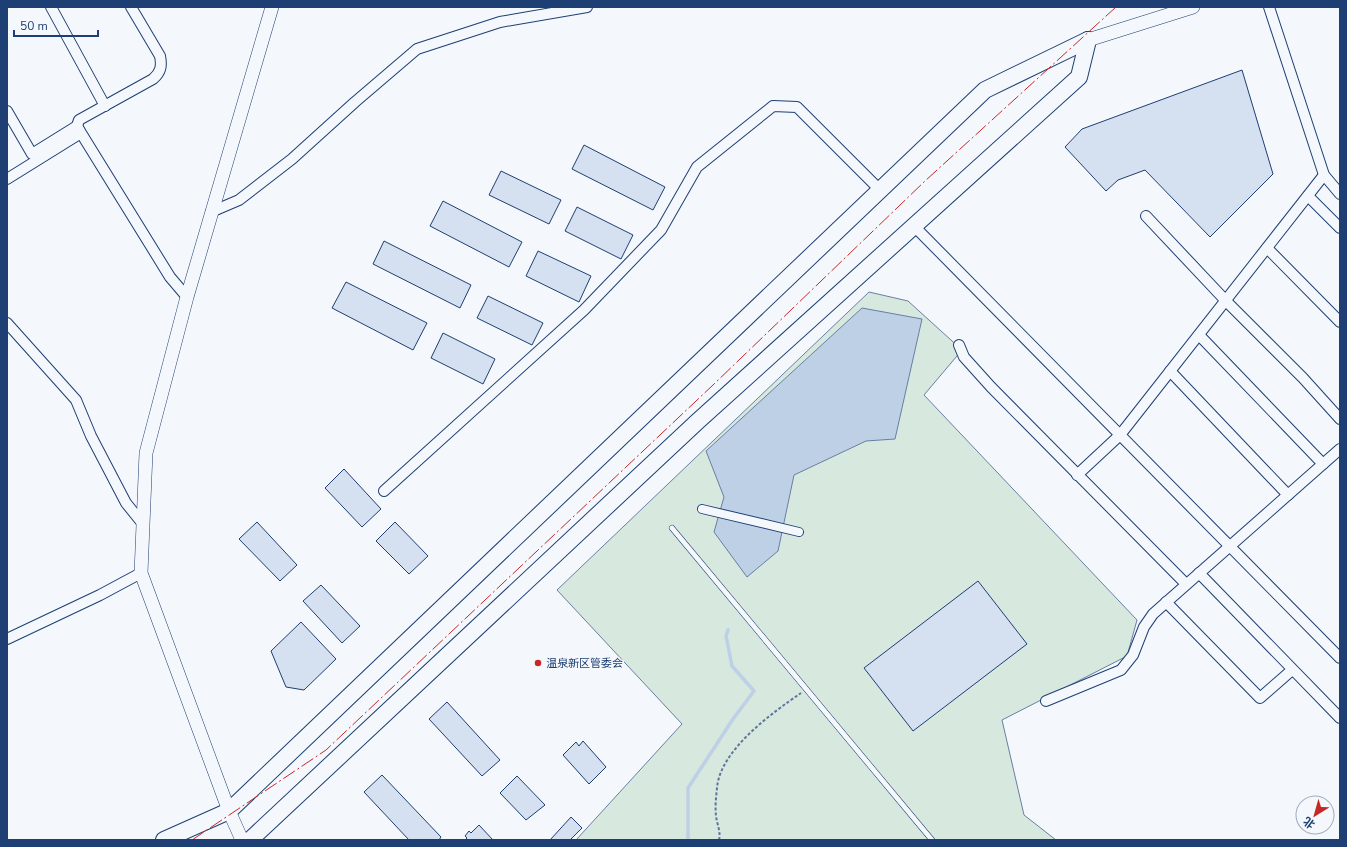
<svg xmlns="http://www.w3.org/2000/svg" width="1347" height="847" font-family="'Nunito Sans','Noto Sans SC',sans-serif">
<rect width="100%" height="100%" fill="#f4f7fb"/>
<path fill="#d7e8df" stroke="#687fa3" d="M869 292 908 301 962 350 924 395 1137 620 1127 656 1002 720 1024 815 1056 840H576L682 724 557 590Z"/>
<path fill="#bed0e5" stroke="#687fa3" d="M862 308 922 319 895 439 866 441 794 475 778 551 747 577 714 532 724 497 706 451Z"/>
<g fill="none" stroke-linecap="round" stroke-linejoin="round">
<path stroke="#bed0e5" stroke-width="3.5" d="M688 840V788L733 719 754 691 732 666 726 636 728 630"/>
</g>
<g fill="#d5e0f0" stroke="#1d3f73">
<path d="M1242 70 1273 174 1210 237 1145 170 1118 180 1106 191 1065 147 1082 129Z"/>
<path d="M584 145 665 187 653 210 572 169Z"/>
<path d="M501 171 561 200 549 224 489 195Z"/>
<path d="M443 201 522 242 509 267 430 226Z"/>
<path d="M577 207 633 235 621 259 565 231Z"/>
<path d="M384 241 471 285 460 308 373 264Z"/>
<path d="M538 251 591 276 579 302 526 276Z"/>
<path d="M346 282 427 323 413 350 332 308Z"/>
<path d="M488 296 543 323 532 345 477 318Z"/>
<path d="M443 333 495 359 483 384 431 358Z"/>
<path d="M344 469 381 509 362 527 325 488Z"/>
<path d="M257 522 297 565 280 581 239 539Z"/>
<path d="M395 522 428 556 409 574 376 541Z"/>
<path d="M978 581 1027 644 913 731 864 668Z"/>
<path d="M321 585 360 626 342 643 303 601Z"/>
<path d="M301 622 336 659 304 690 286 687 271 651Z"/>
<path d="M447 702 500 760 482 776 429 719Z"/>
<path d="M583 741 606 767 589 784 563 755 576 742 579 746Z"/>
<path d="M382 775 441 837 439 840H409L364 792Z"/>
<path d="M517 776 545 805 526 820 500 793Z"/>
<path d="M571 817 582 828 570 840H550Z"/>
<path d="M479 825 493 840H465L467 838 465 836 469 831 471 833Z"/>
</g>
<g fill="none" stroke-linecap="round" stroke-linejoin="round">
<g stroke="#1d3f73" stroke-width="6">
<path id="service" d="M672 528 932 840"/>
</g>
<g stroke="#1d3f73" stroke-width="10">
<path id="pedestrian" d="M702 509 799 532"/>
</g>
<g stroke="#1d3f73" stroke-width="12">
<g id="minor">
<path d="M51 7 105 106"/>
<path d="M1269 7 1324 175 1340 194"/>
<path d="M7 111 32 154 77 126 80 131"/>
<path d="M77 126 79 120 153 79C161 72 162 66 160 56L131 7"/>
<path d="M7 179 81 133 170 277 187 297"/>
<path d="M1308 196 1340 228"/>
<path d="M211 212 239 200 292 159 355 102 417 49 500 22 587 7"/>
<path d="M1146 216 1226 301 1303 378 1340 419"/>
<path d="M913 225 1340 658"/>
<path d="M1267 248 1340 322"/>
<path d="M7 323 76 400 91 436 126 503 143 524"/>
<path d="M1199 335 1323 464"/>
<path d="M959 345 964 357 991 387 1186 584"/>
<path d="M1170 371 1288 495"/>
<path d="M1077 475 1120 435 1324 175"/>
<path d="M384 491 584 310 661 230 697 167 773 106 797 107 880 190"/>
<path d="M1199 573 1340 718"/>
<path d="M1166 602 1260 698 1292 670"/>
<path d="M7 639 100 595 141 573"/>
<path d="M1046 701 1121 670 1133 655 1144 627 1153 614 1340 449"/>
</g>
</g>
<g stroke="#1d3f73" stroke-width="14">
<g id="tertiary">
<path d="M1088 40 1193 7"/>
<path d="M242 840 229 811 141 573 146 453 187 297 272 7"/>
</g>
</g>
<g stroke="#1d3f73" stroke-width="18">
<g id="primary">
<path d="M164 840 229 811 985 90 1088 40"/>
<path d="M250 840 698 421 1079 77 1088 40"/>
</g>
</g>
<path stroke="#5e769c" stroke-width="2" stroke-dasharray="3 2" stroke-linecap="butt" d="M719 840C721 832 717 824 716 816 715 807 716 797 717 788 720 750 772 713 801 693"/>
<use href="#service" stroke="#f4f7fb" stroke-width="5"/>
<use href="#pedestrian" stroke="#f4f7fb" stroke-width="8"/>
<use href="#minor" stroke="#f4f7fb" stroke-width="10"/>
<use href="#tertiary" stroke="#f4f7fb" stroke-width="13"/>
<use href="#primary" stroke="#f4f7fb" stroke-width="16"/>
<path stroke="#c62828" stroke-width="1" stroke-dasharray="14 3 2 3" stroke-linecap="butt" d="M192 840 326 750 713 385 925 181 1116 7"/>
</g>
<circle fill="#c62828" stroke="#f4f7fb" stroke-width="1.5" cx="538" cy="663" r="4"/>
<g text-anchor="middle" stroke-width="3" stroke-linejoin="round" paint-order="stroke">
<g font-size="11" fill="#1d3f73" stroke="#f4f7fb" text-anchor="start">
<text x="546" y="667">温泉新区管委会</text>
</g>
</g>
<rect width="1347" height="847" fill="none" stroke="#1d3f73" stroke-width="16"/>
<g transform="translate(1315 815) rotate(217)"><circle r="19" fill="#f4f7fb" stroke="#9eadc5"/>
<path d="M0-3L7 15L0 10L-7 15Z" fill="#c62828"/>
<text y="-6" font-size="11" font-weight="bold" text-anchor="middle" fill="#1d3f73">北</text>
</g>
<path d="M14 30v6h84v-6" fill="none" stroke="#1d3f73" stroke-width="2"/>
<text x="20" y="30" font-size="12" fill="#1d3f73" stroke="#f4f7fb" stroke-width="3" paint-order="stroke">50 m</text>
</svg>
